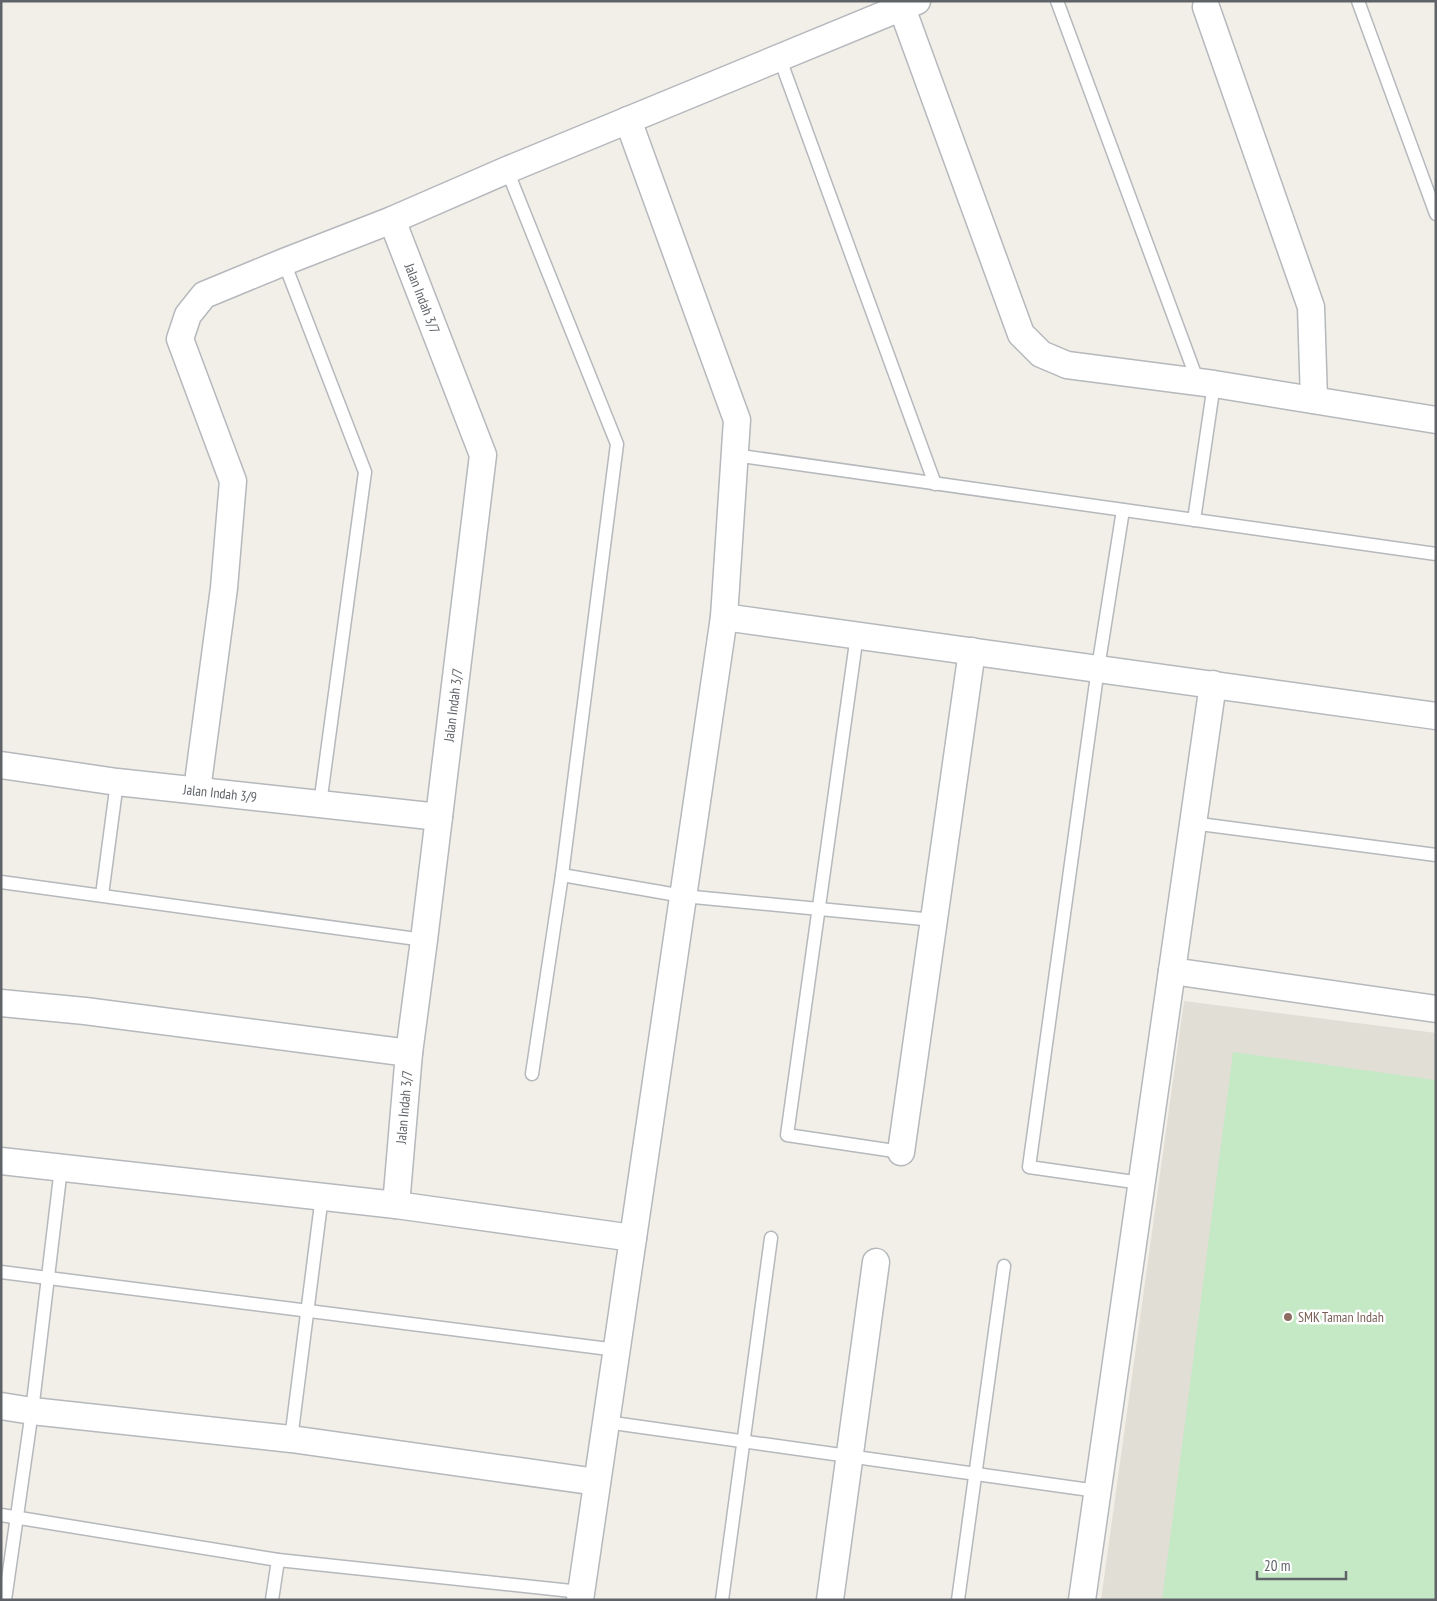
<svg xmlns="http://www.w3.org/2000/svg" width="1437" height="1601" font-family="'PT Sans Narrow',sans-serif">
<rect width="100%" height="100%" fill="#f1efe8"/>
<path fill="#e1ded6" d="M1184 1001 1436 1033V1600H1101Z"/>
<path fill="#c5e8c5" d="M1233 1052 1436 1080V1600H1162Z"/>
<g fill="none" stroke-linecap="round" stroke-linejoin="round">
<g stroke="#b5b8bc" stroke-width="15">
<g id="service">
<path d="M1057 1 1198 382"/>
<path d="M1358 1 1436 214"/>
<path d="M780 59 935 484"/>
<path d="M507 170 617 444 562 875 532 1074"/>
<path d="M284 262 365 472 320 804"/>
<path d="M734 455 1436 554"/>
<path d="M1123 510 1098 668 1029 1167 1141 1183"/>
<path d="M1194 520 1214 384"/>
<path d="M857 635 787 1135 901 1152"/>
<path d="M1192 823 1436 855"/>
<path d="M562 875 683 896 934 920"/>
<path d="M1 882 424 940"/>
<path d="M102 895 117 782"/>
<path d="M1 1272 617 1350"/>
<path d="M606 1422 1097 1491"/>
<path d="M291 1439 322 1196"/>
<path d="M1 1515 278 1560 581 1592"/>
<path d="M5 1600 32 1411 61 1168"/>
<path d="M272 1600 278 1560"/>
<path d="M722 1600 771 1238"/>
<path d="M958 1600 1004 1266"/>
</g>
</g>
<g stroke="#b5b8bc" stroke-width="29">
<g id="minor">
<path d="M1206 7 1311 307 1314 400"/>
<path d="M902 8 1021 334 1041 354 1067 365 1214 384 1436 420"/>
<path d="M628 120 737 420 724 617 1436 716"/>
<path id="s1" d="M392 220 483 455 424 940 409 1053 396 1205"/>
<path id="s2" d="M1 765 117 782 439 817"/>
<path d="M197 790 224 588 233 481 180 339 188 315 204 295 284 262 392 220 507 170 917 1"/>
<path d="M1172 971 1436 1009"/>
<path d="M1 1003 85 1011 409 1053"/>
<path d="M901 1152 972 651"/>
<path d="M1 1161 396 1205 633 1238"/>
<path d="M1 1406 32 1411 291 1439 597 1482"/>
<path d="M580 1600 724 617"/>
<path d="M830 1600 876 1262"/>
<path d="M1082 1600 1213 684"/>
</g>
</g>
<use href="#service" stroke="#fff" stroke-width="12"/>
<use href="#minor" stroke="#fff" stroke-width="26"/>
</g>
<circle fill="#8d6e63" stroke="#fff" stroke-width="2" cx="1288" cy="1317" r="5"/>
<g text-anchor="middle" stroke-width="5" stroke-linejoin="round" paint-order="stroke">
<g font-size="14" fill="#5f6368" stroke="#fff">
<text dy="5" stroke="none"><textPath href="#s1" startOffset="84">Jalan Indah 3/7</textPath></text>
<text transform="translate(453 705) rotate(-83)" y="5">Jalan Indah 3/7</text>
<text dy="5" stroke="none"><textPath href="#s2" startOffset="221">Jalan Indah 3/9</textPath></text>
<text transform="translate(404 1107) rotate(-85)" y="5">Jalan Indah 3/7</text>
</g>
<g font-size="14" fill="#785e54" stroke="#fff" text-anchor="start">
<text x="1298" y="1322">SMK Taman Indah</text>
</g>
</g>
<rect width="1437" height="1601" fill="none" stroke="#5f6368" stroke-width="5"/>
<path d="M1257 1571v8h89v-8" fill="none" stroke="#5f6368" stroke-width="2.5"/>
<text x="1264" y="1571" font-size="15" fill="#5f6368" stroke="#ffffff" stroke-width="4" paint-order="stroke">20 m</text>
</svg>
